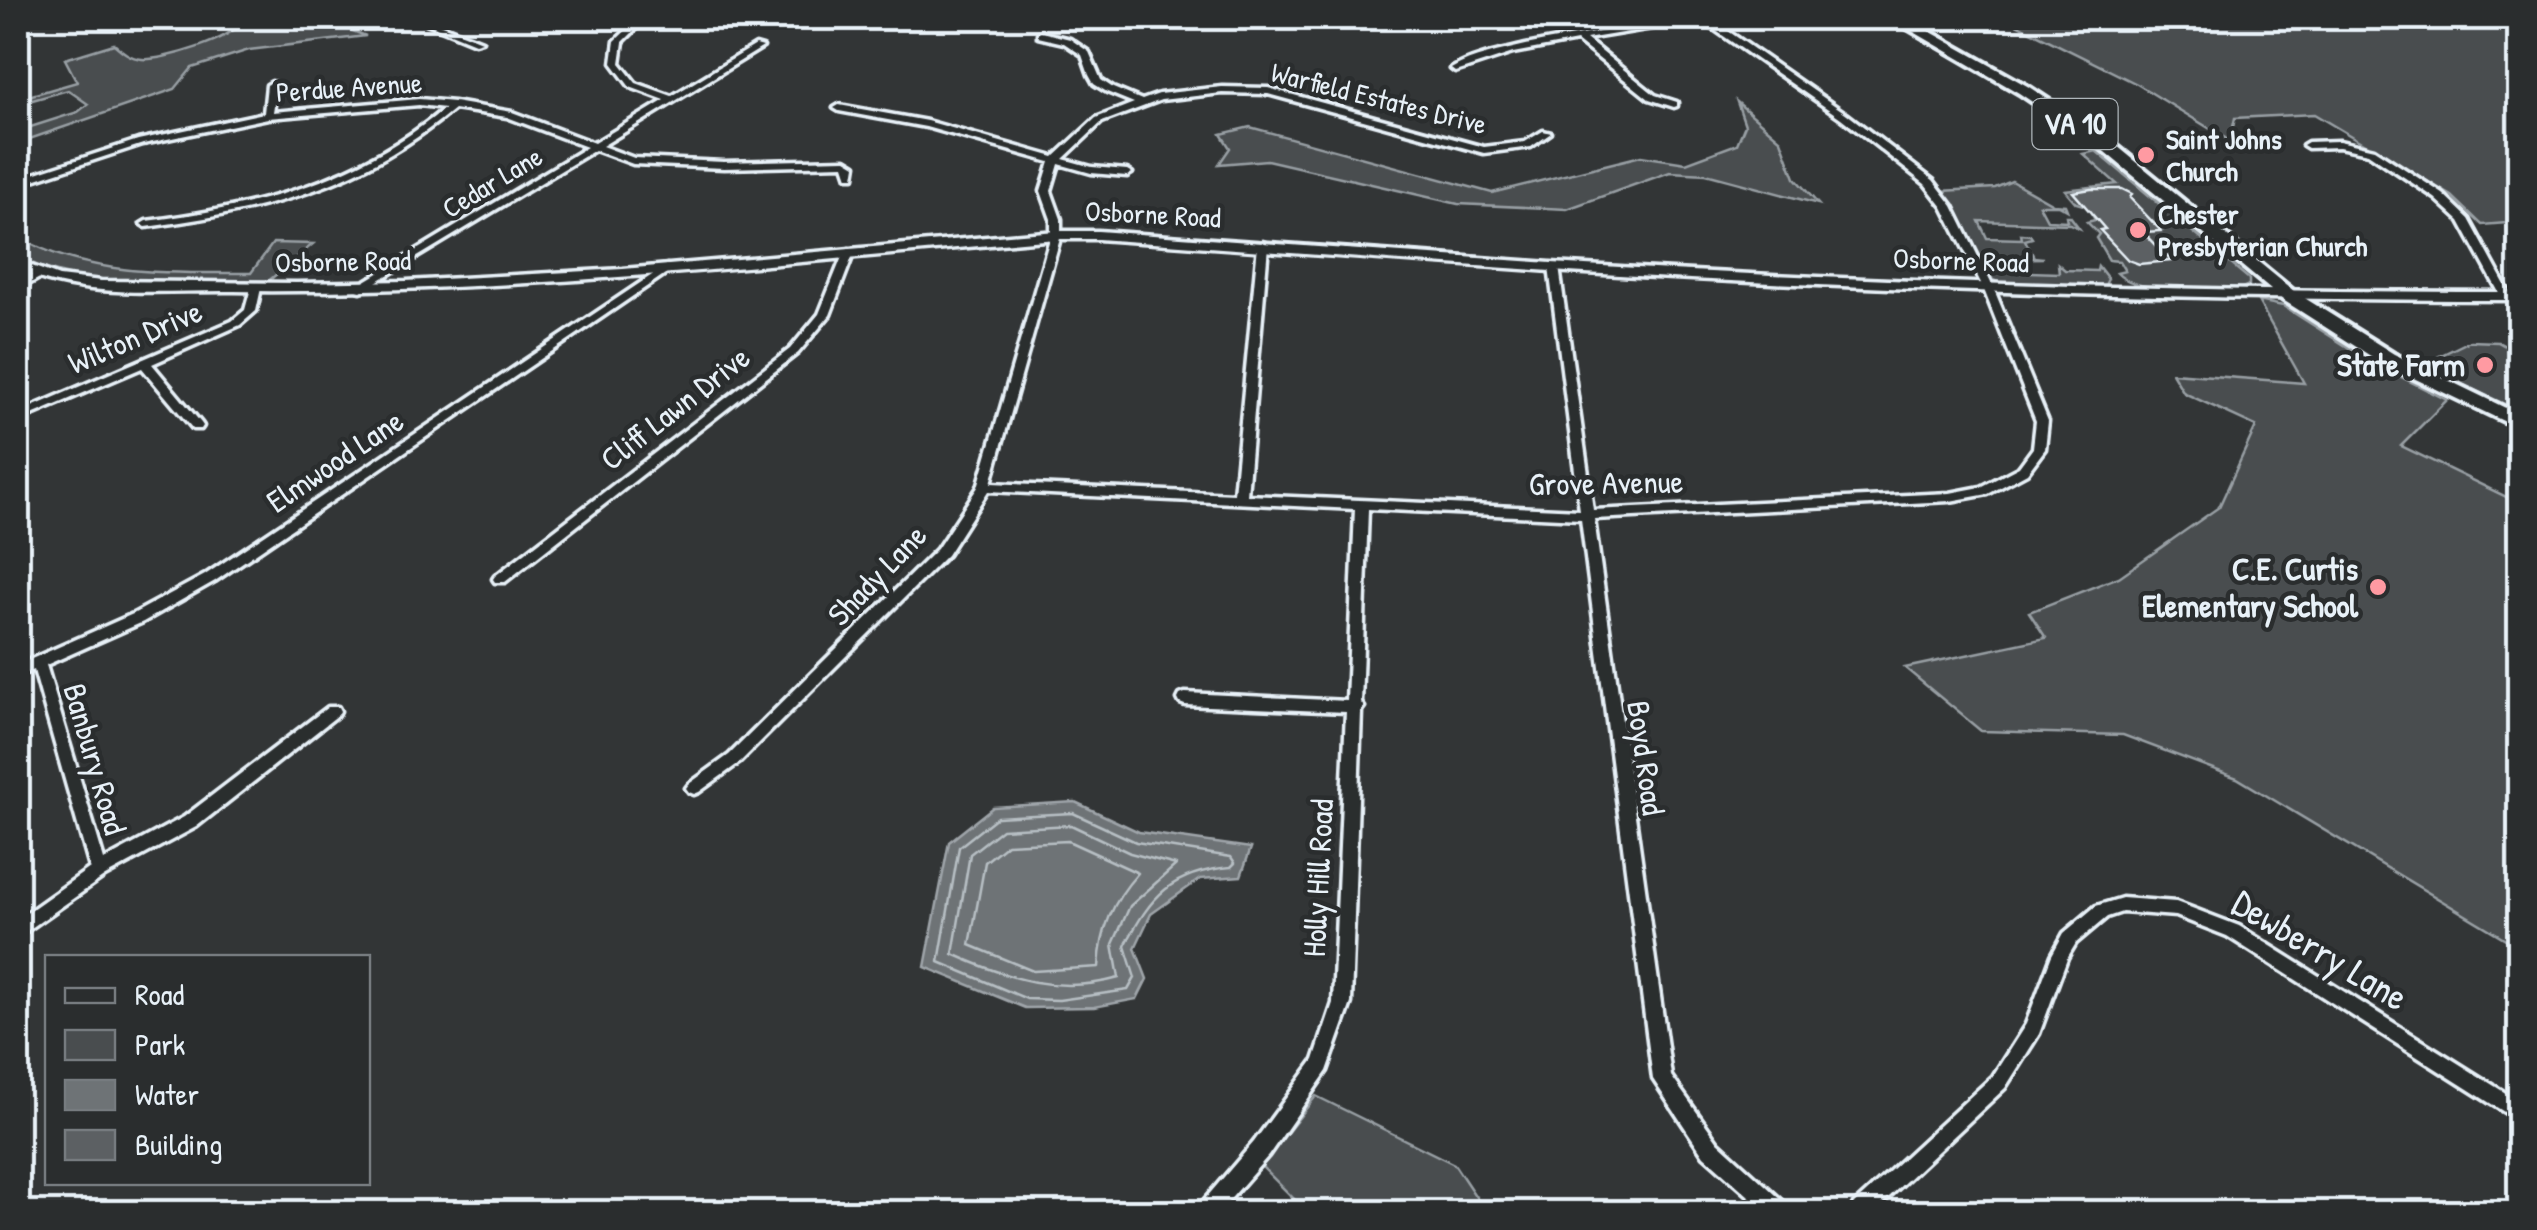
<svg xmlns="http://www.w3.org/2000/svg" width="2537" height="1230" font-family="'Patrick Hand',sans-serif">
<rect width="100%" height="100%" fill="#323536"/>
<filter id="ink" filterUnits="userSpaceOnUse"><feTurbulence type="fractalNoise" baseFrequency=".01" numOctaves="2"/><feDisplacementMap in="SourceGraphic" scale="20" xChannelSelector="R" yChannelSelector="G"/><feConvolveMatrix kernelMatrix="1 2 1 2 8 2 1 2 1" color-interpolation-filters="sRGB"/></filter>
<g filter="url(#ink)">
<g fill="#494d4f" stroke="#989fa4" stroke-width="2.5">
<path d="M231 18H269L296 28 321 18H343L334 24 366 36 249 50 192 68 175 89 18 143V131L78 112 88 104 68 90 18 104V99L77 82 65 59 114 44C122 51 130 58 142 59 162 61 234 39 240 22Z"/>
<path d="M2030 18H2519V222L2482 225 2452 196 2314 114 2235 118 2230 141 2137 84 2018 25Z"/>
<path d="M1737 102 1781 140 1795 178 1818 204 1706 174 1670 172 1567 209 1458 204 1267 160 1219 164 1230 148 1221 134 1250 127 1492 193 1641 156 1686 163 1737 144 1745 125Z"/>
<path d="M2096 151 2249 279V285L2240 289C2209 289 2137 295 2117 273L2125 271 2119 261 2109 260 2096 238 2099 234 2087 222 2095 220 2087 206 2076 203 2065 190 2117 184 2083 154Z"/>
<path d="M2012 181 2053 204 2065 205 2067 210 2058 205H2039L2047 220 2067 221 2066 216H2070L2079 228 2070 224 1979 221 1987 238 2022 239 2021 234 2030 235 2032 238 2025 240 2034 257 2043 258 1996 259 2002 271 2059 273 2058 264 2065 270 2097 271 2098 266 2108 279 2105 285H2005L1993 280 1942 191 1995 188Z"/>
<path d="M27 220 23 239C89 277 177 273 251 273L273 243 313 244 266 283C194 282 80 293 18 256V223Z"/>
<path d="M2258 301 2283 306 2371 362 2447 400 2401 446 2519 503V544L2514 555 2520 565 2519 947 2237 778 2123 735 1981 731 1905 668 2046 638 2029 612 2119 577 2219 507 2256 426 2184 393 2172 373 2304 383Z"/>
<path d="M2470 341 2498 342 2519 354V411L2421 365Z"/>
<path d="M1316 1096 1454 1164 1486 1212H1307L1261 1166Z"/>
</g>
<path fill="#6e7376" stroke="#9fa5aa" stroke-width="2.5" d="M1075 802 1139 832 1251 848 1241 876 1200 879 1151 914 1135 948 1147 979 1137 999 1094 1007 1025 1008 925 967 949 842 993 807Z"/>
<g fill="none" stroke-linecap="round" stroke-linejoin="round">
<g stroke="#b7bfc4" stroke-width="2.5">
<path d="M1073 813 1136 842 1231 857 1235 863 1231 867C1172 872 1151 895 1125 946L1135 978 1128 990 1059 1000 1027 999 939 962 959 847 997 817Z"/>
<path d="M1071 825 1130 853 1176 865 1130 906 1113 944 1119 978C1058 995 1009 979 953 954L970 854 1002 829Z"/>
<path d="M1068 841 1138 873C1112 902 1101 929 1099 967L1033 971 970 945 985 862 1007 844Z"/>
</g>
</g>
<path fill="#5c6063" stroke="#e8f1f8" stroke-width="2.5" d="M2091 189H2122L2132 194 2130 198 2161 231 2144 232 2171 261 2139 264 2128 260 2100 230 2105 229 2073 192Z"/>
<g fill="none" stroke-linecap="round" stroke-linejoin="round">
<g stroke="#e8f1f8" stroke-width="7">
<g id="minor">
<path d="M414 18H424L482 41 475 43Z"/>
<path d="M639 18H647L623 42 620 63 636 83 672 96 756 45 763 47 602 146 634 158 724 162 846 159 856 165 854 177H848L844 165 724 168 633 164 595 150 361 291 357 290V286L587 147 507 117 454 109C362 187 263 212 146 227L141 224 146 221C257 207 357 182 445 108L419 105 268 118 143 144 18 185V179L138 140 264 113 267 85 272 82 277 85 273 112 419 99 454 102 512 112 594 143 665 100 630 87 612 63 615 41Z"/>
<path d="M1683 18H1705L1718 24 1847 114 1933 180 1953 206 1993 287 2048 421 2045 449 2027 473 1988 494 1950 501 1594 519 1671 1076 1718 1142 1787 1205 1790 1212H1767L1704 1156 1653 1079 1581 519 1368 509 1361 703 1364 707 1361 711 1351 1003 1327 1071 1268 1156 1219 1212H1198L1200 1205 1254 1142 1314 1060 1333 1003 1346 712 1185 705 1180 703 1178 699 1180 695 1185 693 1347 701 1355 509 988 491 947 555 739 763 699 792 694 794 689 792 686 788 689 784 729 755 937 549 978 487 1051 235V219L1041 191 1050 162 926 127 839 111 834 108 839 105 927 121 1054 157 1096 118 1134 103 1107 92 1094 84 1089 75 1082 55 1064 43 1038 37V33L1041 32 1070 39 1089 52 1101 80 1113 88 1142 100 1159 94 1222 87 1268 88 1484 147 1525 142 1543 131 1551 133 1531 147 1484 153 1268 94 1222 93 1161 100 1102 122 1063 159 1092 167 1127 170 1132 173 1127 176 1091 173 1059 164 1051 191 1061 219V235L991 483 1234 494 1258 245 1263 242 1268 245 1247 495 1580 510 1549 267 1554 264 1559 267 1593 510 1950 493 1981 487 2019 467 2033 448 2036 421 1983 287 1943 207 1925 184 1841 118 1712 28 1699 22H1688L1586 39 1655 95 1677 102V106L1674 107 1649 99 1577 41 1513 53 1455 72 1451 69C1472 56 1501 51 1526 45 1578 34 1630 28 1683 18Z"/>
<path d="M2339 141 2374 149 2443 194 2469 219 2511 296 2510 298H2502L2460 221 2435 198 2368 153 2339 147 2308 148 2303 145 2308 142Z"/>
<path d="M849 249 854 252 830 315 798 353 505 582H495L493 579 495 576 790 349 819 314 844 252Z"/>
<path d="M667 265 672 268 671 270 215 581 143 622 46 665 104 860 184 817 328 707H338L340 711 338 715 196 827 105 876 24 933 18 935V919L90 868 34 670 18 676V665L133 614 205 575Z"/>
<path d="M41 270 46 273 45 275 18 290V283Z"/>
<path d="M256 285 261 288 256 311 240 325 152 364 201 423 203 426 201 429H193L142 368 18 421V413L232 321 245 310 251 288Z"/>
<path d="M2122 898 2176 902 2239 926 2520 1102V1122L2227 936 2176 916 2122 912 2107 917 2076 943 2067 958 2039 1034 2005 1088 1873 1212H1851L1853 1205 1993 1076 2026 1024 2052 955 2064 933 2096 906Z"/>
</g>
</g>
<g stroke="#e8f1f8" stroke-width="7">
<path id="tertiary" d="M1056 231H1098C1249 242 1400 253 1551 263 1873 283 2197 292 2520 292V300C2197 300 1873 291 1551 271 1400 261 1249 250 1098 239H1056C783 263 509 294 234 291 163 290 84 300 18 270V261L59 276 101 281 297 283 406 281 623 269Z"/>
</g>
<g stroke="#e8f1f8" stroke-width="8">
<path id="primary" d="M1890 18H1906L2029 87 2111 141 2295 292 2394 354 2520 415V429L2380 362 2283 300 2099 147 2019 93Z"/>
</g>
<use href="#minor" fill="#2a2d2e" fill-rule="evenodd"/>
<use href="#tertiary" fill="#2a2d2e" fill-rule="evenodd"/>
<use href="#primary" fill="#2a2d2e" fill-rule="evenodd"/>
</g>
</g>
<g fill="#ff9aa2" stroke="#2a2d2e" stroke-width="4">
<circle cx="2146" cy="155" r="10"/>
<circle cx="2138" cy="230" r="10"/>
<circle cx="2485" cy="365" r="10"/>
<circle cx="2378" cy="587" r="10"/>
</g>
<g text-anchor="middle" stroke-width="9" stroke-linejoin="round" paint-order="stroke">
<g font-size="28" fill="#e8f1f8" stroke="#2a2d2e">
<text transform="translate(349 87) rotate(-4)" y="10">Perdue Avenue</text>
<text transform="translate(1379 98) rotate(14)" y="10">Warfield Estates Drive</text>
<text transform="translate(492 182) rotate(-31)" y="10">Cedar Lane</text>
<text transform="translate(1153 214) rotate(3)" y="10">Osborne Road</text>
<text transform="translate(1961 260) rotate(2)" y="10">Osborne Road</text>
<text transform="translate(343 261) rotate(-1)" y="10">Osborne Road</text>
</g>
<g font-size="28" font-weight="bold" fill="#e8f1f8" stroke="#2a2d2e" text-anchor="start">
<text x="2166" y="149">Saint Johns<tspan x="2166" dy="32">Church</tspan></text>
<text x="2158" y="224">Chester<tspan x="2158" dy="32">Presbyterian Church</tspan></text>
</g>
<rect fill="#2a2d2e" stroke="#afb6bb" stroke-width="2.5" x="2032.5" y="99" width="85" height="50" rx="8"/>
<g font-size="30" font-weight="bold" fill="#e8f1f8">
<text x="2075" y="134">VA 10</text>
</g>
<g font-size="32" fill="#e8f1f8" stroke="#2a2d2e">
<text transform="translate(135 337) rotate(-23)" y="11">Wilton Drive</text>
<text transform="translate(675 408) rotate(-38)" y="11">Cliff Lawn Drive</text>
<text transform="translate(335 461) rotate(-34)" y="11">Elmwood Lane</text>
<text transform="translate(1606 483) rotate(-1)" y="11">Grove Avenue</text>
<text transform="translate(877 575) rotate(-46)" y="11">Shady Lane</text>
<text transform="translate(1646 758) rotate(82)" y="11">Boyd Road</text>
<text transform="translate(95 759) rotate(74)" y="11">Banbury Road</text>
<text transform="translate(1318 878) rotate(-87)" y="11">Holly Hill Road</text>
</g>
<g font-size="32" font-weight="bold" fill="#e8f1f8" stroke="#2a2d2e" text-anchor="end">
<text x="2465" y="376">State Farm</text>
<text x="2358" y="580">C.E. Curtis<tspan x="2358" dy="37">Elementary School</tspan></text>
</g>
<g font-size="38" fill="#e8f1f8" stroke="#2a2d2e">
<text transform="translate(2320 950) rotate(31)" y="13">Dewberry Lane</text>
</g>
</g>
<rect width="2537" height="1230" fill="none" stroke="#2a2d2e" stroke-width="60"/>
<rect x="30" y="30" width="2477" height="1170" fill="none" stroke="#e8f1f8" stroke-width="4" filter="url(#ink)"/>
<rect x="45" y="955" width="325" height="230" fill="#2a2d2e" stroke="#767b7f" stroke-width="2.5"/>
<rect x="65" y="988" width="50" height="15" fill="#2a2d2e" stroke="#767b7f" stroke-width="2.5"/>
<text x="135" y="1005" font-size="30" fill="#e8f1f8">Road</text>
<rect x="65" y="1030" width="50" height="30" fill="#494d4f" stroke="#767b7f" stroke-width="2.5"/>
<text x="135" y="1055" font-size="30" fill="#e8f1f8">Park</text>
<rect x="65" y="1080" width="50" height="30" fill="#6e7376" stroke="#767b7f" stroke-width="2.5"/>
<text x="135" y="1105" font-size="30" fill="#e8f1f8">Water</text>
<rect x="65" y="1130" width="50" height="30" fill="#5c6063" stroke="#767b7f" stroke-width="2.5"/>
<text x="135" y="1155" font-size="30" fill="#e8f1f8">Building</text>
</svg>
